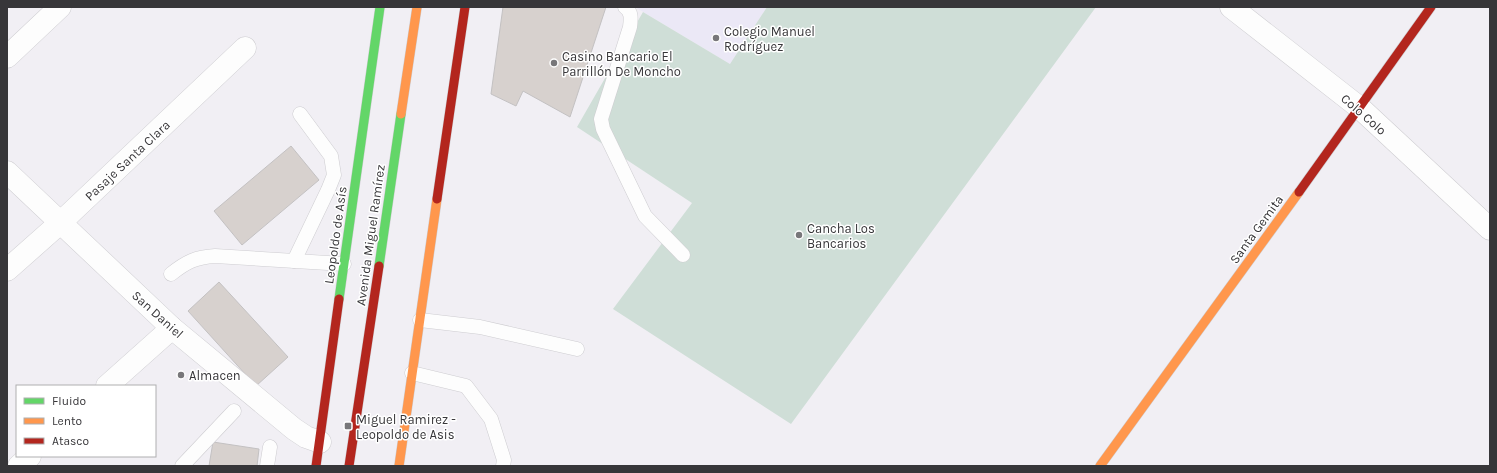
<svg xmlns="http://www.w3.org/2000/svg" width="1497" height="473" font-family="Karla,sans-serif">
<rect width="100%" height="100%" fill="#f1eff4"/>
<path fill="#ebe8f6" d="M635 7H767L730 64Z"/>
<path fill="#cfded7" d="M767 7H1096L791 424 613 309 692 203 577 127 643 12 730 64Z"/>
<g fill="#d7d1ce" stroke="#c3c1c2">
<path d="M503 7H606L570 117 523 91 516 106 491 94Z"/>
<path d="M291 146 319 180 242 245 214 211Z"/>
<path d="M219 282 288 357 256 386 188 311Z"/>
<path d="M213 442 259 449 257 466H209Z"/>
</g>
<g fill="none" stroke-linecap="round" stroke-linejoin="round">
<g stroke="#cecdd1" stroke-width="15">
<g id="lane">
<path d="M625 7C632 12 631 19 630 27L601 119 603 129 645 216 683 255"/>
<path d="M294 261 328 190 334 175 331 156 300 114"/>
<path d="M171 274C186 262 196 257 215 256L344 264"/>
<path d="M420 320 480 327 577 349"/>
<path d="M412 373 466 386 491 419 504 460 503 466"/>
<path d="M182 466 234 411"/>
<path d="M267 466 270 447"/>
</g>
</g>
<g stroke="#cecdd1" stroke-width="23">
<g id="street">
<path d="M1231 7 1360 108 1490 229"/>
<path d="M7 57 60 7"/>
<path d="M7 172 172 328 294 429 306 437 320 442"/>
<path d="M7 270 60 223 245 48"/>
<path d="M107 386 172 328"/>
<path d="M19 466 30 456"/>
</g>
</g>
<g stroke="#cecdd1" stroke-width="10">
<g id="fast">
<path d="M379 266 401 114"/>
<path d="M339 299 380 7"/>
</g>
</g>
<g stroke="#cecdd1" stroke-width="10">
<g id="slow">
<path d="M401 114 417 7"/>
<path d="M399 466 437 199"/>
<path d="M1100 466 1299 192"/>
</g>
</g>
<g stroke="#cecdd1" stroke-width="10">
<g id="jam">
<path d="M1299 192 1431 7"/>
<path d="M437 199 465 7"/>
<path d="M316 466 339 299"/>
<path d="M349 466 379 266"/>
</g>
</g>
<use href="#lane" stroke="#fdfdfd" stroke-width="14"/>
<use href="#street" stroke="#fdfdfd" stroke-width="22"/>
<use href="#fast" stroke="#63d668" stroke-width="9"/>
<use href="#slow" stroke="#ff974d" stroke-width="9"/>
<use href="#jam" stroke="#b3261e" stroke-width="9"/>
</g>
<g fill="#78777a" stroke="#fff" stroke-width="1.5">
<circle cx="716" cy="38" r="4"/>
<circle cx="554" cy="63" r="4"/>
<circle cx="799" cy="235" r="4"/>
<circle cx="181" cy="375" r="4"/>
<rect x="344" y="422" width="8" height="8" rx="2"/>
</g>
<g text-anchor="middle" stroke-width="3" stroke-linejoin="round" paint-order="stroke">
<g font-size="13" fill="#373639" stroke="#fff" text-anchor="start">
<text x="724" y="36">Colegio Manuel<tspan x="724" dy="15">Rodríguez</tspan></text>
<text x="562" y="61">Casino Bancario El<tspan x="562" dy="15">Parrillón De Moncho</tspan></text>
<text x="807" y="233">Cancha Los<tspan x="807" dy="15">Bancarios</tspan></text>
<text x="189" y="380">Almacen</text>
<text x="356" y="424">Miguel Ramirez -<tspan x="356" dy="15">Leopoldo de Asis</tspan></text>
</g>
<g font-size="13" fill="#373639" stroke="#fff">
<text transform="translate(1364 114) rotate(41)" y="5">Colo Colo</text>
<text transform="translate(127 160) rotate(-43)" y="5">Pasaje Santa Clara</text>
<text transform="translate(1256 229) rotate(-54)" y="5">Santa Gemita</text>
<text transform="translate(335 235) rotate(-82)" y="5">Leopoldo de Asís</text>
<text transform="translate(370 235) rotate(-82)" y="5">Avenida Miguel Ramírez</text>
<text transform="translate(158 314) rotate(42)" y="5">San Daniel</text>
</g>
</g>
<rect width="1497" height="473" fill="none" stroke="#373639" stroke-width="16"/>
<rect x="16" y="385" width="140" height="72" fill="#ffffff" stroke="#afafb0"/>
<rect x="24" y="398" width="20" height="6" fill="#63d668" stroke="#afafb0"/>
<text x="52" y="405" font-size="12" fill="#373639">Fluido</text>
<rect x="24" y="418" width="20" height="6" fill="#ff974d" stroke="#afafb0"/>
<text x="52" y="425" font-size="12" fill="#373639">Lento</text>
<rect x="24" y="438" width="20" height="6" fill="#b3261e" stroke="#afafb0"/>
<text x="52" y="445" font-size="12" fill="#373639">Atasco</text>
</svg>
